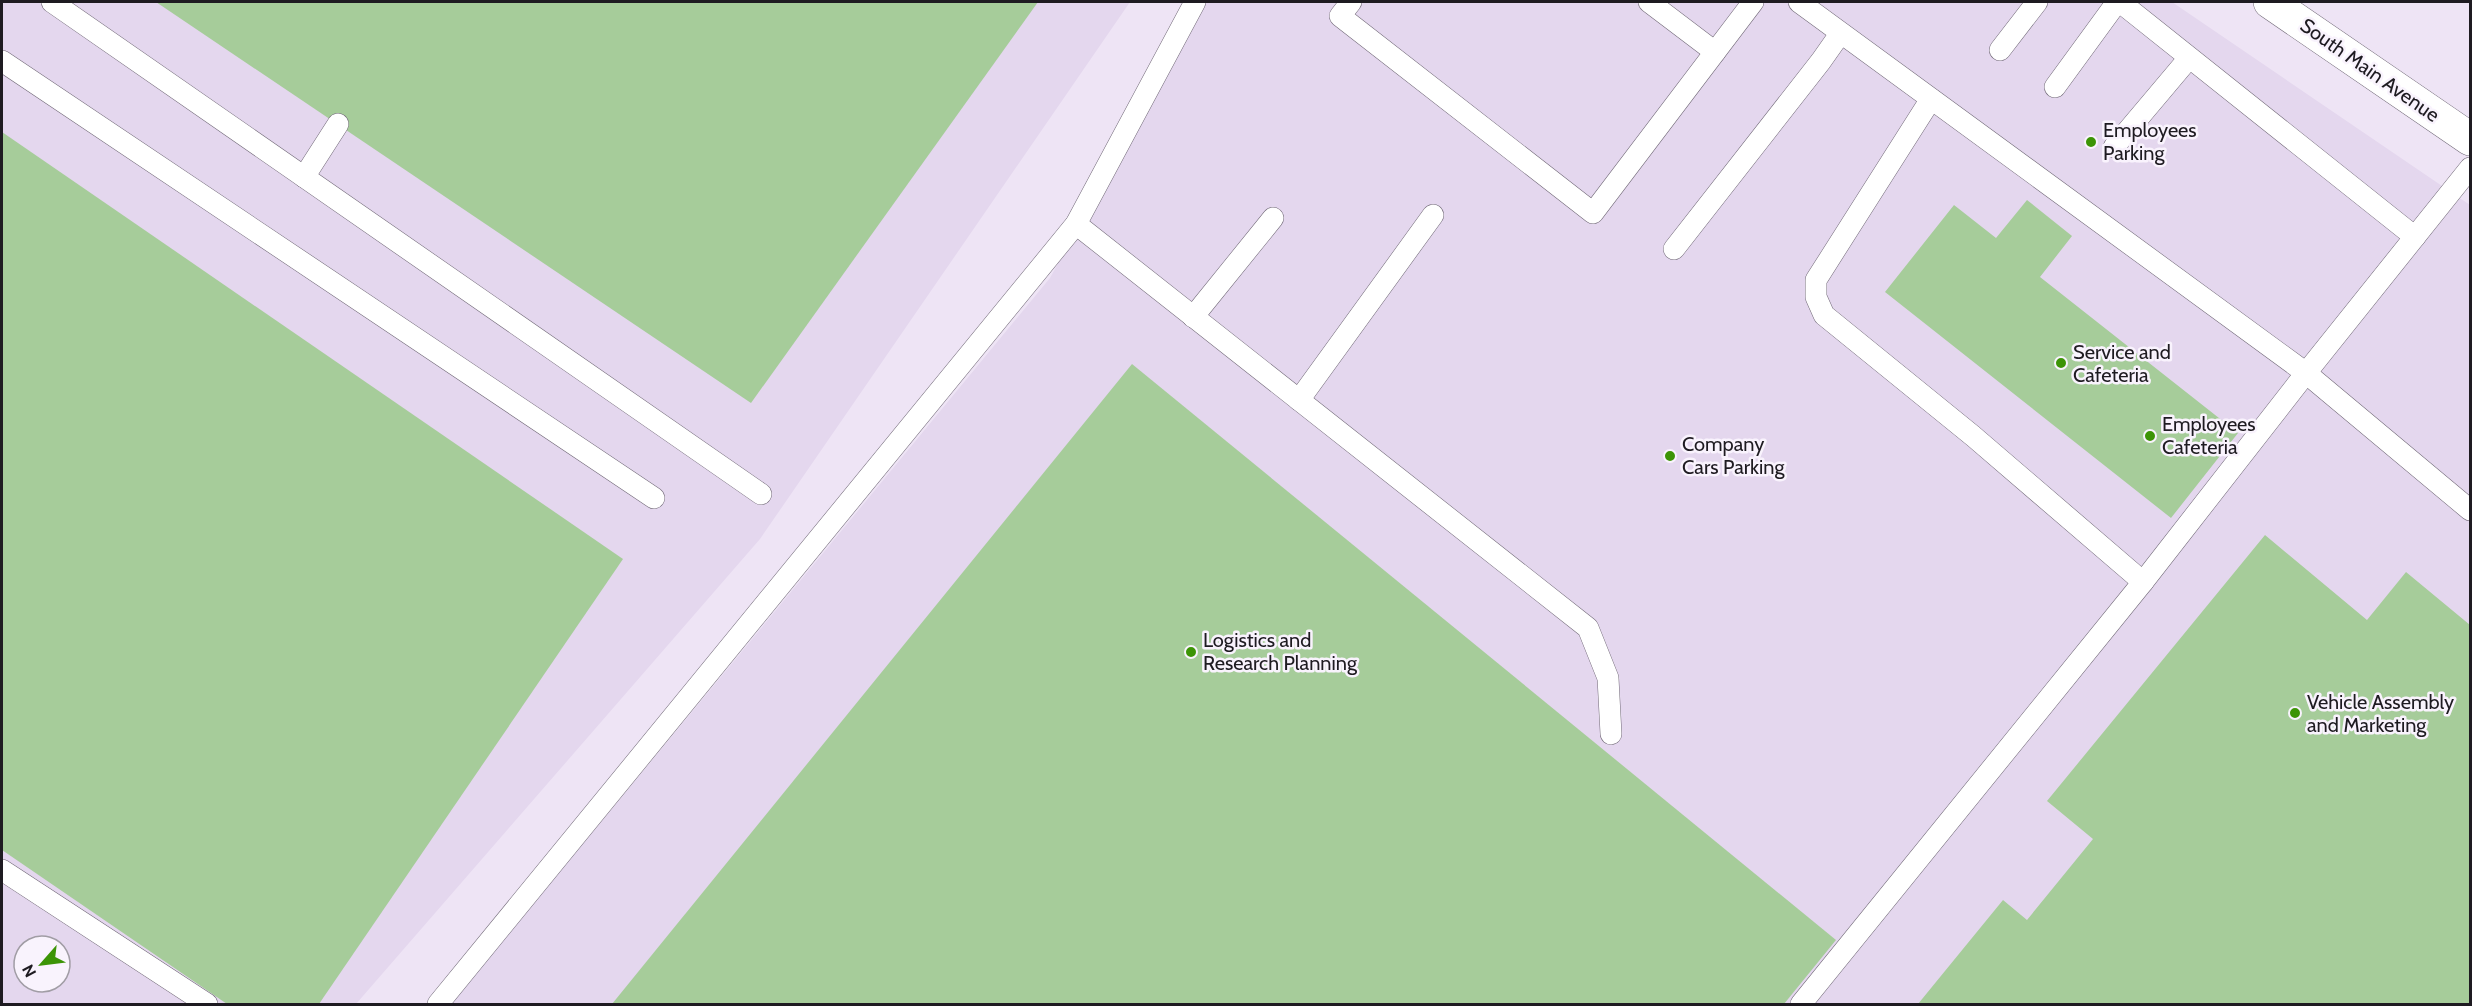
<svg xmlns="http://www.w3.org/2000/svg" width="2472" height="1006" font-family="Cabin,sans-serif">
<rect width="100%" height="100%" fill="#eee4f5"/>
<g fill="#e4d7ee" fill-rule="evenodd">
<path d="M2 2H1130L760 539 356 1004H2ZM24 946H60V982H24Z"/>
<path d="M1202 2H2172L2470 205V1004H451L1050 278Z"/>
</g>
<g fill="#a6cc9a">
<path d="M156 2H1038L751 403Z"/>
<path d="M2 132 623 559 319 1004H227L2 850Z"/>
<path d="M2027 200 2072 236 2040 277 2238 433 2171 518 1885 292 1954 205 1996 238Z"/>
<path d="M1132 364 1836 940 1784 1004H612Z"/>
<path d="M2265 535 2367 620 2406 572 2470 625V1004H1918L2003 900 2027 920 2093 839 2047 801Z"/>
</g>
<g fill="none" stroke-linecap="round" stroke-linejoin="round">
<g stroke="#716977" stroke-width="22">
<g id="lane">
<path d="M52 2 761 494"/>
<path d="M1351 2 1340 16 1593 213 1753 2"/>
<path d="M1649 2 1715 52"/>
<path d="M1799 2 2306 373 2470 510"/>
<path d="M2120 2 2415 237"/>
<path d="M2000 50 2037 2"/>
<path d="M2 61 654 498"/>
<path d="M2055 87 2117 2"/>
<path d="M1931 99 1816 280V297L1824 315 1973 436 2143 582"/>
<path d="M2114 147 2189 58"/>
<path d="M304 177 338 124"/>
<path d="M1076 224 1588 628 1608 678 1611 734"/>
<path d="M1674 249 1821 61 1840 34"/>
<path d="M1193 317 1273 218"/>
<path d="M1299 400 1433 215"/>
<path d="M2 870 207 1004"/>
<path d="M438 1004 1076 224 1195 2"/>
<path d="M1801 1004 2143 582 2306 373 2470 168"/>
</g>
</g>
<g stroke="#716977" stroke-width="34">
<path id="street" d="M2270 2 2470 139"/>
</g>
<use href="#lane" stroke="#fff" stroke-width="21"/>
<use href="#street" stroke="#fff" stroke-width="33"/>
</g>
<g fill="#3c9406" stroke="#f9f3fd" stroke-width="2">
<circle cx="2091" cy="142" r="6"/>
<circle cx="2061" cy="363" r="6"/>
<circle cx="2150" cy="436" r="6"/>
<circle cx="1670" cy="456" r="6"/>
<circle cx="1191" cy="652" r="6"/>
<circle cx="2295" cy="713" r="6"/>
</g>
<g text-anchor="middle" stroke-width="5" stroke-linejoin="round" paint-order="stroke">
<g font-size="20" fill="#1e1b21" stroke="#f9f3fd">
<text transform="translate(2370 70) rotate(35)" y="7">South Main Avenue</text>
</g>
<g font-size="20" fill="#1e1b21" stroke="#f9f3fd" text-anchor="start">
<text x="2103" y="137">Employees<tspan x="2103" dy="23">Parking</tspan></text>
<text x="2073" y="359">Service and<tspan x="2073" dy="23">Cafeteria</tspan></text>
<text x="2162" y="431">Employees<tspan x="2162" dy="23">Cafeteria</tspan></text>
<text x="1682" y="451">Company<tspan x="1682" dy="23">Cars Parking</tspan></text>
<text x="1203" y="647">Logistics and<tspan x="1203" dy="23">Research Planning</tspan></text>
<text x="2307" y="709">Vehicle Assembly<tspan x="2307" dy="23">and Marketing</tspan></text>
</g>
</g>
<rect width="2472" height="1006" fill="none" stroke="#1e1b21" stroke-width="6"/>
<g transform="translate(42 964) rotate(242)"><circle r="28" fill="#f9f3fd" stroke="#a19da5" stroke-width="1.5"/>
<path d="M0-4.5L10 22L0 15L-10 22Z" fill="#3c9406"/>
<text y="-9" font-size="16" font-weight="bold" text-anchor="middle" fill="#1e1b21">N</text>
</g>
</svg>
